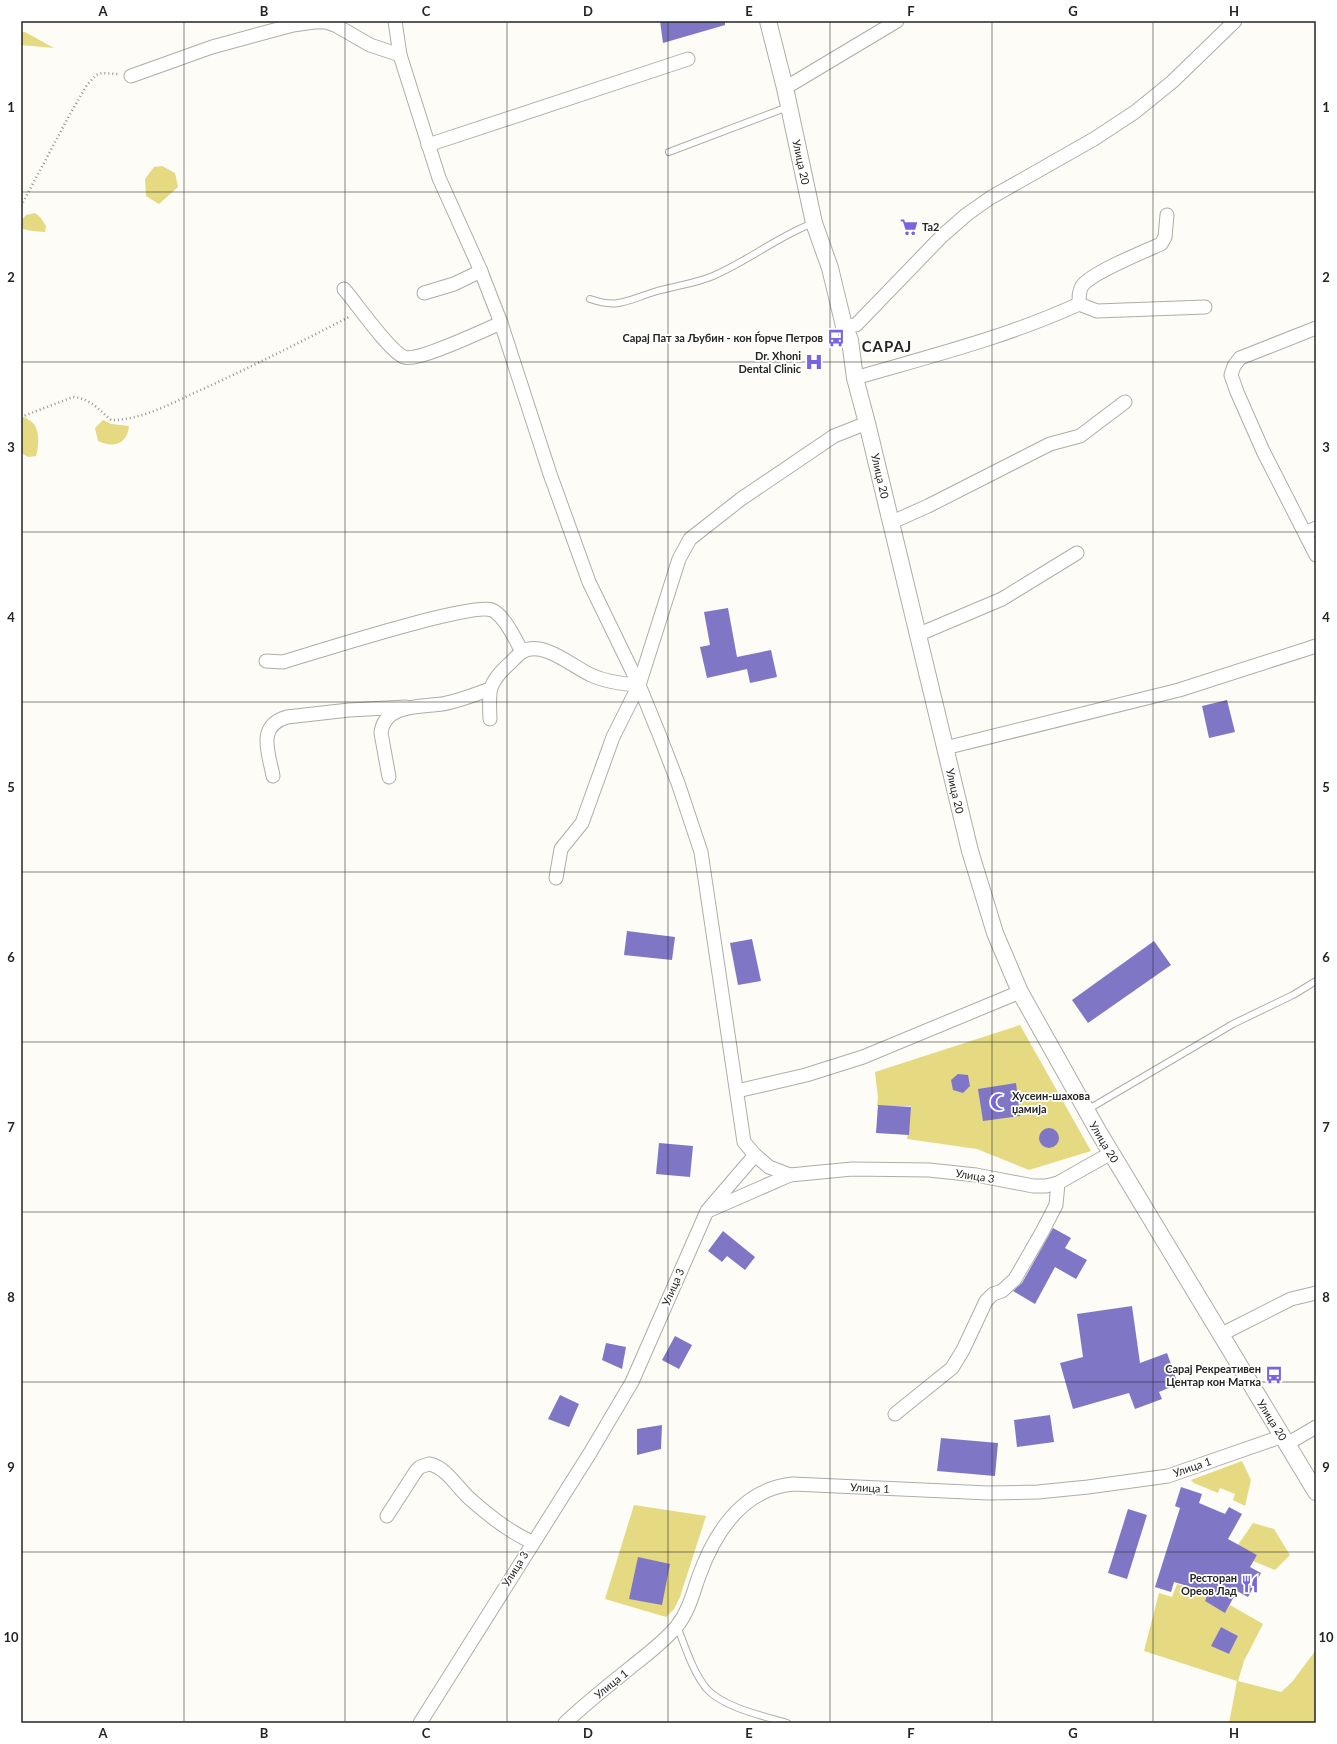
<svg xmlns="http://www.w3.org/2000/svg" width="1337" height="1744" font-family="Lato,sans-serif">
<rect width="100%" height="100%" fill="#fdfcf6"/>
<g fill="#e5d982" fill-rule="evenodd">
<path d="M21 32H25L54 48 21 45Z"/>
<path d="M162 166 175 173 178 187 159 204 146 196 145 179 154 167Z"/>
<path d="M35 213 41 218 46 226 45 232 32 231 23 229 21 221 26 215Z"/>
<path d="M24 417C27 419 31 421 33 423 40 431 39 446 36 456L28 457 21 453V419Z"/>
<path d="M103 420 111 424 129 426C127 445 113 448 98 441L95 428Z"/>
<path d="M1020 1025 1091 1151 1029 1170 977 1149 907 1139 911 1106H877L878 1098 875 1072Z"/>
<path d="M1242 1461 1251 1480 1245 1506 1233 1500 1235 1494 1220 1488 1218 1493 1194 1483 1191 1480Z"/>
<path d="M634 1505 706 1516 680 1597 674 1609 666 1617 605 1599Z"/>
<path d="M1253 1523 1274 1529 1290 1555 1275 1570 1253 1561 1257 1555 1238 1545Z"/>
<path d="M1177 1584 1197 1590 1207 1596 1205 1601 1225 1612 1230 1605 1263 1624 1244 1661 1238 1681 1281 1692 1292 1682 1316 1650V1723H1229L1237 1681 1144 1651 1159 1593 1172 1597ZM1221 1627 1238 1636 1229 1654 1212 1646Z"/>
</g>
<g fill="#7f76c6">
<path d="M660 21H725V25L663 43Z"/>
<path d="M728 608 737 657 771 650 777 677 750 683 747 669 707 678 700 647 710 645 704 612Z"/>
<path d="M1227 700 1235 732 1209 738 1202 706Z"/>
<path d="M627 931 675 937 672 960 624 955Z"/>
<path d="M752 939 761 981 738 985 730 943Z"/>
<path d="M1154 941 1171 965 1088 1023 1072 1000Z"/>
<path d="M958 1074 968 1075 970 1086 963 1093 953 1090 951 1080Z"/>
<path d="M1016 1083 1020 1116 983 1121 978 1089Z"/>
<path d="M878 1105 911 1107 909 1135 876 1133Z"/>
<circle cx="1049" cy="1138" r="10"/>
<path d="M659 1143 693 1146 690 1177 656 1174Z"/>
<path d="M1053 1228 1071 1238 1065 1248 1087 1260 1076 1279 1055 1267 1035 1304 1013 1291 1022 1283Z"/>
<path d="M723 1231 755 1257 745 1270 727 1256 722 1262 708 1251Z"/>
<path d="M1132 1306 1140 1363 1167 1353 1178 1384 1159 1392 1162 1399 1135 1409 1129 1393 1073 1409 1060 1363 1083 1357 1077 1314Z"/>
<path d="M675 1336 692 1345 679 1369 662 1360Z"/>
<path d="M606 1343 626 1347 622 1369 602 1360Z"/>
<path d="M560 1395 579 1404 569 1427 548 1419Z"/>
<path d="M1050 1415 1054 1442 1017 1447 1014 1420Z"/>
<path d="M662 1425 661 1449 637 1455V1429Z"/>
<path d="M941 1438 998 1443 995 1476 937 1471Z"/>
<path d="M1181 1487 1202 1494 1199 1503 1225 1514 1229 1507 1242 1514 1228 1539 1257 1555 1250 1567 1261 1573 1248 1597 1237 1591 1225 1613 1205 1601 1207 1596 1191 1587 1174 1582 1171 1592 1155 1587 1180 1508 1175 1506Z"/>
<path d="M1128 1509 1147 1515 1127 1579 1108 1573Z"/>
<path d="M638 1557 670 1564 662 1605 629 1599Z"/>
<path d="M1221 1627 1238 1636 1229 1654 1211 1646Z"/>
</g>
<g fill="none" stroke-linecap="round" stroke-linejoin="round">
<g stroke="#adada8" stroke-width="8">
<g id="service">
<path d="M669 152 788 107"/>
<path d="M590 299C619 309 628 300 654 292 674 286 694 284 713 276 748 261 777 237 813 223"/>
<path d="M1087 1110 1233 1024 1293 995 1316 981"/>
<path d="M677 1626C685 1646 692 1670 706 1688 722 1707 763 1716 787 1723"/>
</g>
</g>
<g stroke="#adada8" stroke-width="15">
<g id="minor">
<path d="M395 21 400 55 439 178 480 269 501 323 550 474 589 582 639 685 659 734 678 783 701 852 744 1142 755 1155 707 1211 632 1382 590 1453 420 1723"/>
<path d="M131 76 212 47 293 25 314 22H326L337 26 370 45 400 55"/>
<path d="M785 88 897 21"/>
<path d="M428 145 688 59"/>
<path d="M344 289C357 304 389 351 404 357 418 362 484 330 501 323"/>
<path d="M424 293 454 284 481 271"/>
<path d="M1079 304C1079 297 1079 291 1082 286 1091 273 1145 251 1161 244L1165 237 1167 215"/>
<path d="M844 326 856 325 942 236 966 215 990 198 1094 139 1135 112 1172 82 1235 21"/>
<path d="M1316 328 1240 358 1234 366 1231 375 1237 392 1263 451 1316 555"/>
<path d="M855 378C931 356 1007 337 1079 304L1097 311 1205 307"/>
<path d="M890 523 928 506 1050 444 1080 436 1125 402"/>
<path d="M1305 533 1316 528"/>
<path d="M917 635 1002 599 1077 553"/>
<path d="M266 661 283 662C313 653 471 602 492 610 504 615 516 640 522 652"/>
<path d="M490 719C489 692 487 684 508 665 513 661 517 655 522 652 542 639 573 667 591 675 606 682 622 684 639 685"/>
<path d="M945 748 1179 690 1316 646"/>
<path d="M273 776C269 753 256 726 287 717L349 710 406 707"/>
<path d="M389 777 381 733C384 704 420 707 442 704 459 701 474 695 490 689"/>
<path d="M556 878 561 849 582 823 613 737 639 685 679 559 690 539 741 499 834 436 867 423"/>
<path d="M737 1091 806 1075 863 1057 1020 992"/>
<path d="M755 1155 769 1167 790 1175"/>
<path d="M710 1210 790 1175 852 1169 929 1170 976 1175 1033 1186H1046L1058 1183 1111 1153"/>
<path d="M1220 1335 1291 1299 1316 1293"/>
<path d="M895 1414 952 1368 963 1350 986 1301 993 1294 1002 1291 1015 1279 1042 1232 1056 1205 1058 1183"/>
<path d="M1287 1444 1316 1427"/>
<path d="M387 1516 416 1471 420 1467 429 1464C446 1467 457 1487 469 1498 488 1515 509 1532 532 1542"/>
<path d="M565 1723C586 1703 608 1686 630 1668 646 1655 664 1642 677 1626 689 1611 693 1593 699 1576 715 1532 743 1489 793 1484L988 1493 1038 1492 1088 1487 1168 1476 1283 1436"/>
</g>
</g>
<g stroke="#adada8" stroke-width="18">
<path id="tertiary" d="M768 21 785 88 814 223 830 268 844 326 850 340 855 378 867 423 970 851 995 933 1020 992 1098 1131 1316 1492"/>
</g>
<g stroke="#93928e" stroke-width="2.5" stroke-dasharray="1 3" stroke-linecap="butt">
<path d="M21 206 70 114 87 85 96 75 102 73 118 74"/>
<path d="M21 417 73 397C90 398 99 410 111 420 140 420 166 406 192 394 245 370 297 344 349 317"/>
</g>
<use href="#service" stroke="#fff" stroke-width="6"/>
<use href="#minor" stroke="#fff" stroke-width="13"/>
<use href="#tertiary" stroke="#fff" stroke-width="16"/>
</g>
<path fill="none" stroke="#252523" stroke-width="1" stroke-opacity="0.55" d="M184 21V1723M345 21V1723M507 21V1723M668 21V1723M830 21V1723M992 21V1723M1153 21V1723M21 192H1316M21 362H1316M21 532H1316M21 702H1316M21 872H1316M21 1042H1316M21 1212H1316M21 1382H1316M21 1552H1316"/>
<defs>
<g id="supermarket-bare" transform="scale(1.38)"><path d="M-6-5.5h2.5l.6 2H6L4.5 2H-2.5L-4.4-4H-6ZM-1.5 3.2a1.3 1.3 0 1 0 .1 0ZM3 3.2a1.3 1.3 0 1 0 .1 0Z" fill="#7964df" stroke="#fff" stroke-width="2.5" paint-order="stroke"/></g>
<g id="bus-bare" transform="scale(1.38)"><path d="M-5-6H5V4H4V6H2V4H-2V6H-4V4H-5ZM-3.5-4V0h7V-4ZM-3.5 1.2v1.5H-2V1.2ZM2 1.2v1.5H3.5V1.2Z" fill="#7964df" stroke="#fff" stroke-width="2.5" paint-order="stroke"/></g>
<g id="hospital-bare" transform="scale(1.38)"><path d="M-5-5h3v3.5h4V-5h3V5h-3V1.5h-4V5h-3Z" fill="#7964df" stroke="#fff" stroke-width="2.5" paint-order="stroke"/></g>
<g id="mosque-bare" transform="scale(1.38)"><path d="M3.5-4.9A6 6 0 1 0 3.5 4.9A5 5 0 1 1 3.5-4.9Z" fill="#7964df" stroke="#fff" stroke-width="2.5" paint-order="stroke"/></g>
<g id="restaurant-bare" transform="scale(1.38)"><path d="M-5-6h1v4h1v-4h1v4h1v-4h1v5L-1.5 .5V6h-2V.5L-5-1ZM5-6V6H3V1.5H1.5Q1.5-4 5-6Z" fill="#7964df" stroke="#fff" stroke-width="2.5" paint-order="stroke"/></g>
</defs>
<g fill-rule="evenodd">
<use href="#supermarket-bare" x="909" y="227"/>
<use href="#bus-bare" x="836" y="338"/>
<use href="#hospital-bare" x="814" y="362"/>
<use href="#mosque-bare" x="999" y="1102"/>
<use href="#bus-bare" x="1274" y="1375"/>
<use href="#restaurant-bare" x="1250" y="1584"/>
</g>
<g text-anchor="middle" stroke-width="3.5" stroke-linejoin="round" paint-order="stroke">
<g font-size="11" fill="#252523" stroke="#fff">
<text transform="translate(801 162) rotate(78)" y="4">Улица 20</text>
<text transform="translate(880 476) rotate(77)" y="4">Улица 20</text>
<text transform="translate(955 791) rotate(77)" y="4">Улица 20</text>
<text transform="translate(1104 1142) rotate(59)" y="4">Улица 20</text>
<text transform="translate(975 1176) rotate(9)" y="4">Улица 3</text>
<text transform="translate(673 1287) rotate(-66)" y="4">Улица 3</text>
<text transform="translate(1272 1420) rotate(58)" y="4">Улица 20</text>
<text transform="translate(1192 1467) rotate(-19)" y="4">Улица 1</text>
<text transform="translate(870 1488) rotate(3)" y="4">Улица 1</text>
<text transform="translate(515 1569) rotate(-58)" y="4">Улица 3</text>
<text transform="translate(611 1684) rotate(-39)" y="4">Улица 1</text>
</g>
<g font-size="11" font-weight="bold" fill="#252523" stroke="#fff" text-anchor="end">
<text x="922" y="231" text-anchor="start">Ta2</text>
<text x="823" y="342">Сарај Пат за Љубин - кон Ѓорче Петров</text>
<text x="801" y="360">Dr. Xhoni<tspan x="801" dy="13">Dental Clinic</tspan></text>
<text x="1012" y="1100" text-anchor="start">Хусеин-шахова<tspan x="1012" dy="13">џамија</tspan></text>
<text x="1261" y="1373">Сарај Рекреативен<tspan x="1261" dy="13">Центар кон Матка</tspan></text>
<text x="1237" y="1582">Ресторан<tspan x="1237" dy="13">Ореов Лад</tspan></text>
</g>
<g font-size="15" font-weight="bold" letter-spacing="1" fill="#252523" stroke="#fff">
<text x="887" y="352">САРАЈ</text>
</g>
</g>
<rect width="1337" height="1744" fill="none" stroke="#ffffff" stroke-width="44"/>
<rect x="22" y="22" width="1293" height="1700" fill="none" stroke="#252523" stroke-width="1.5"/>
<g font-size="13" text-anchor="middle" font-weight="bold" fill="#252523">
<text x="103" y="16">A</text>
<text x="264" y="16">B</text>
<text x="426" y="16">C</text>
<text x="588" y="16">D</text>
<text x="749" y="16">E</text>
<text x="911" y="16">F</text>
<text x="1073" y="16">G</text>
<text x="1234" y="16">H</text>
<text x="11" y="112">1</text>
<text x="1326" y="112">1</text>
<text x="11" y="282">2</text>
<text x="1326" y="282">2</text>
<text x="11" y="452">3</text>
<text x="1326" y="452">3</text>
<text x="11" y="622">4</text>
<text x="1326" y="622">4</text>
<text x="11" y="792">5</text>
<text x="1326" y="792">5</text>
<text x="11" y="962">6</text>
<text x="1326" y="962">6</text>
<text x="11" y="1132">7</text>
<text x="1326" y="1132">7</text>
<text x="11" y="1302">8</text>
<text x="1326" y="1302">8</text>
<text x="11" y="1472">9</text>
<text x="1326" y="1472">9</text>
<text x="11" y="1642">10</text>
<text x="1326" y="1642">10</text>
<text x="103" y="1738">A</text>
<text x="264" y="1738">B</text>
<text x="426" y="1738">C</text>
<text x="588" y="1738">D</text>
<text x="749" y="1738">E</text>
<text x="911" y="1738">F</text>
<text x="1073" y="1738">G</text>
<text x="1234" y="1738">H</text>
</g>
</svg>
